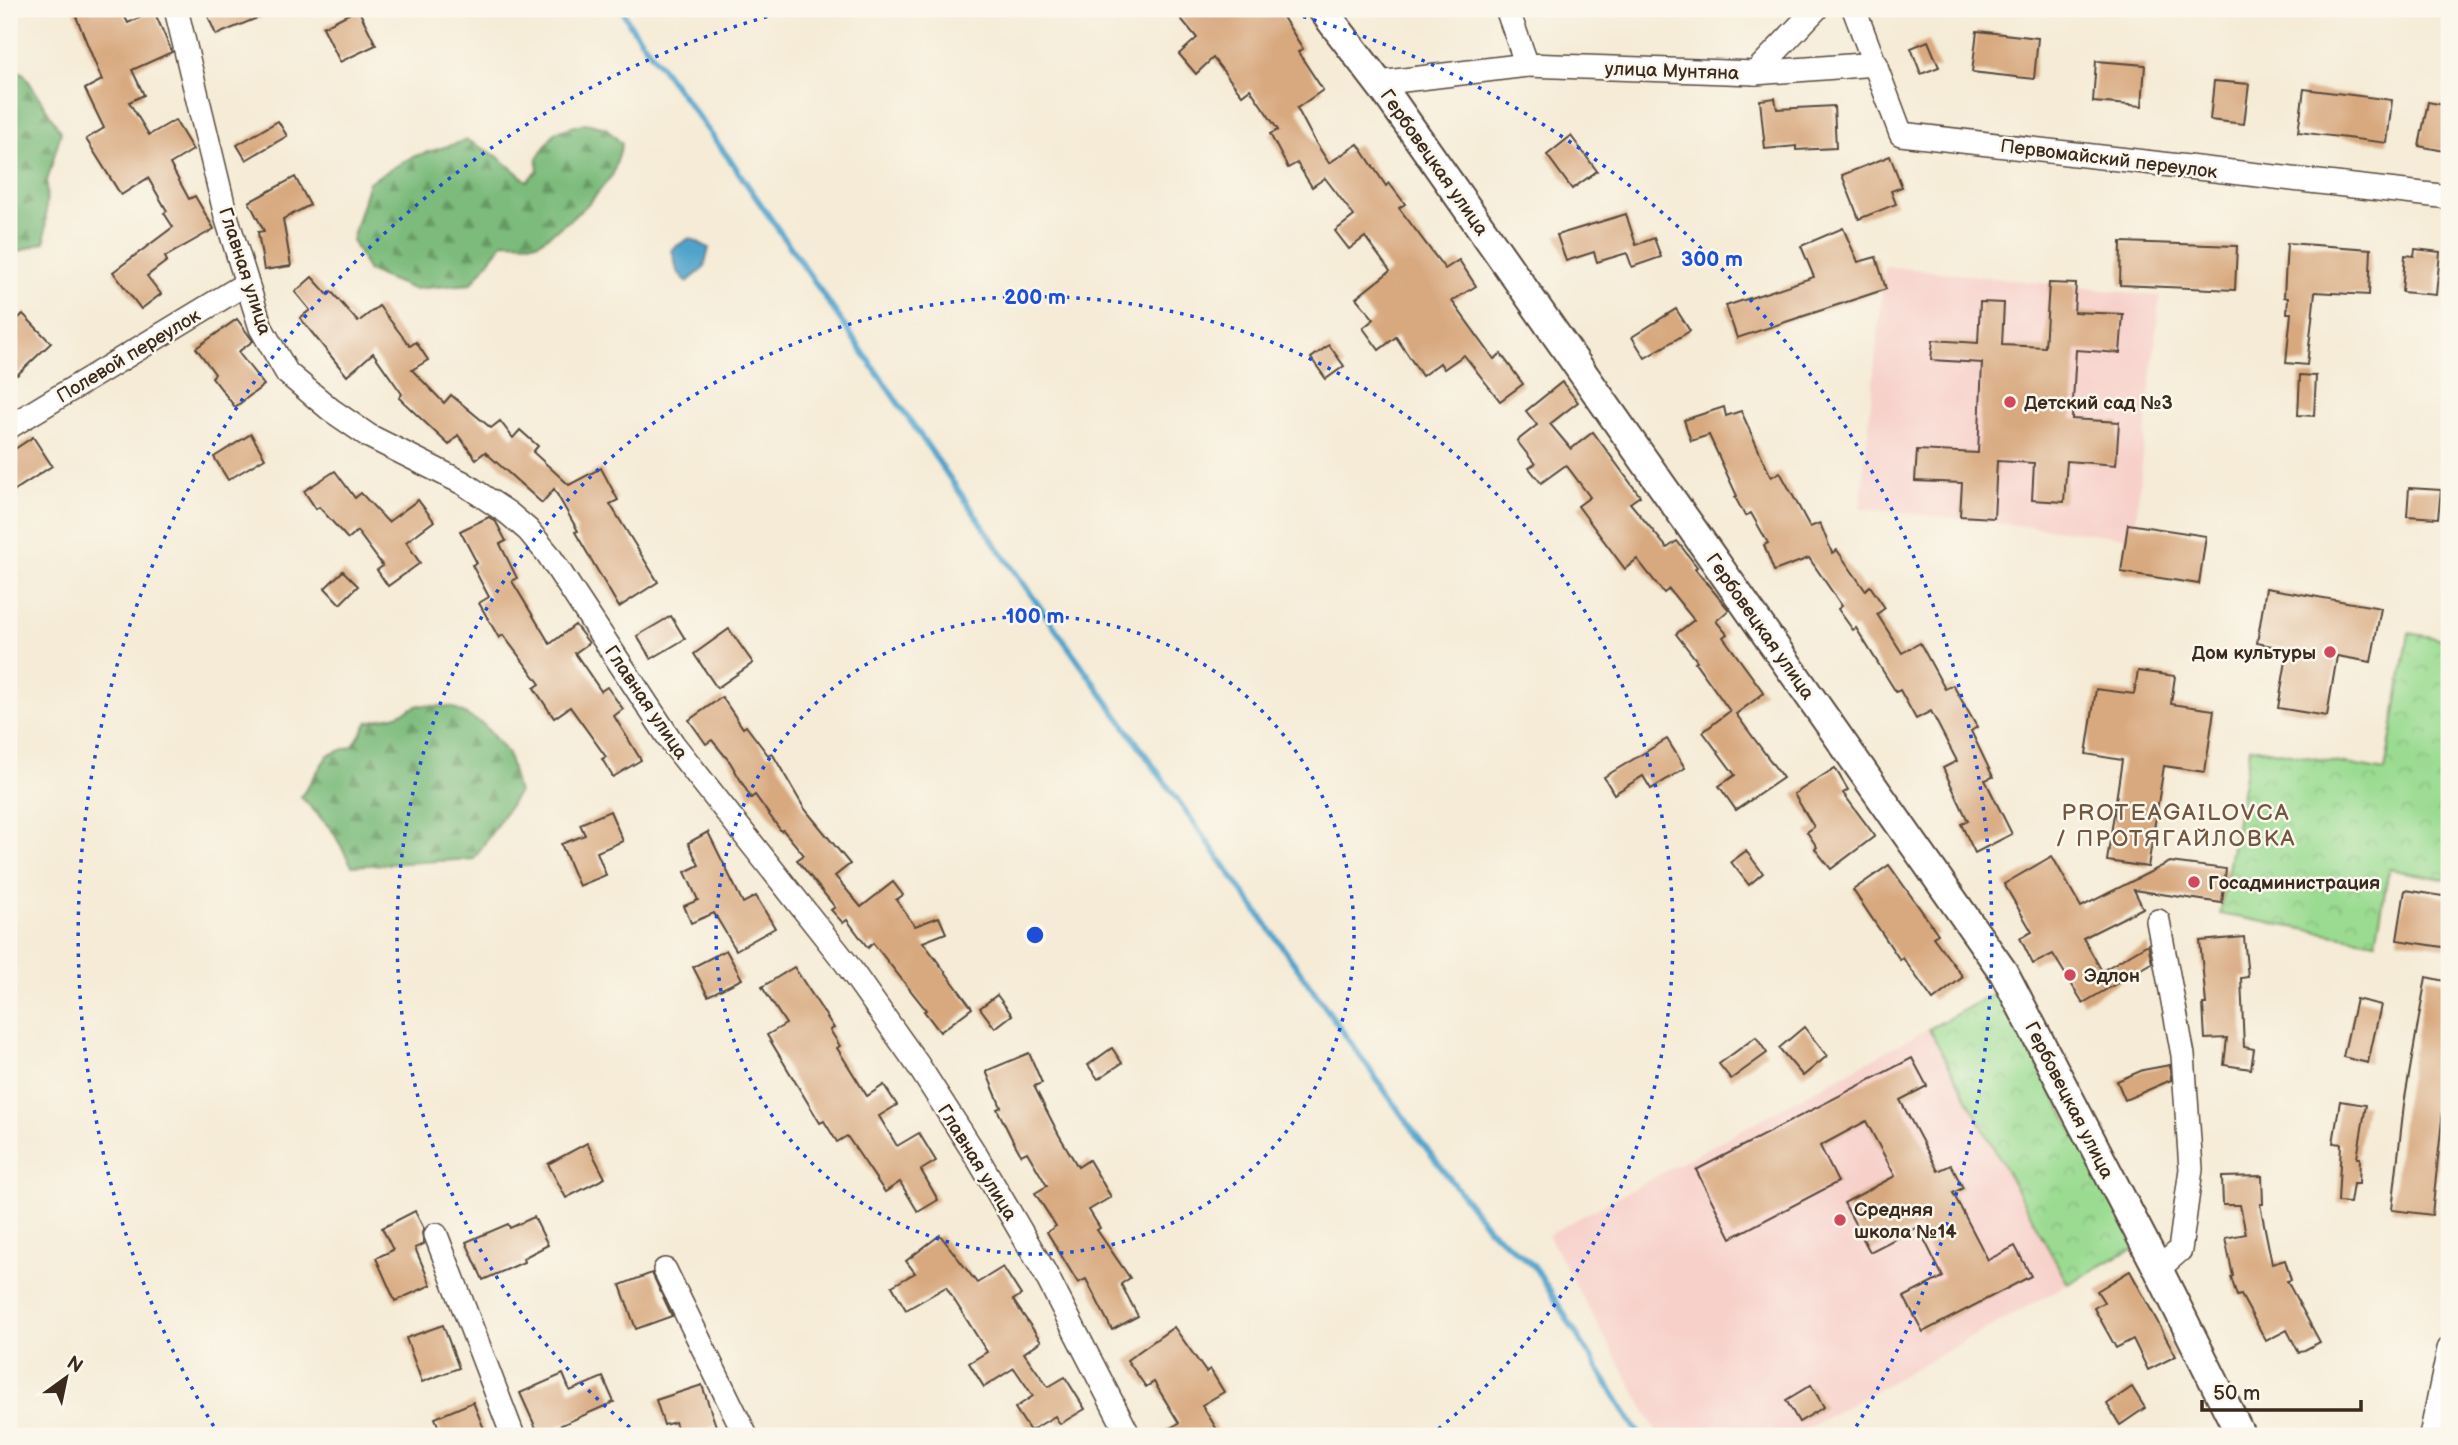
<svg xmlns="http://www.w3.org/2000/svg" width="2458" height="1445" font-family="'Balsamiq Sans',sans-serif">
<defs>
<pattern id="forest-firs" width="22" height="20" patternUnits="userSpaceOnUse" patternTransform="scale(1.75)"><rect width="22" height="20" fill="#7bbb7b"/><path d="M5 1l3.5 6h-7zM16 11l3.5 6h-7z" fill="#669864"/></pattern>
<pattern id="park-crowns" width="20" height="18" patternUnits="userSpaceOnUse" patternTransform="scale(1.75)"><rect width="20" height="18" fill="#9adb91"/><path d="M2 6a3 3 0 1 1 6 0M12 15a3 3 0 1 1 6 0" fill="none" stroke="#86bc7d"/></pattern>
</defs>
<rect width="100%" height="100%" fill="#fbf7ec"/>
<filter id="ink" filterUnits="userSpaceOnUse"><feTurbulence type="fractalNoise" baseFrequency=".0143" numOctaves="2"/><feDisplacementMap in="SourceGraphic" scale="14" xChannelSelector="R" yChannelSelector="G"/><feConvolveMatrix kernelMatrix="1 2 1 2 8 2 1 2 1" color-interpolation-filters="sRGB"/></filter>
<filter id="wash" filterUnits="userSpaceOnUse"><feTurbulence type="fractalNoise" baseFrequency=".00686" numOctaves="4" result="noise"/><feDisplacementMap in="SourceGraphic" scale="28" xChannelSelector="R" yChannelSelector="G"/><feGaussianBlur stdDeviation="1.57" result="paint"/><feColorMatrix in="noise" values="0 0 0 0 0 0 0 0 0 0 0 0 0 0 0 0 0 1.4 0 .05"/><feComposite in="paint" operator="in"/></filter>
<g filter="url(#wash)">
<rect width="100%" height="100%" fill="#f5ebd6"/>
<g fill="#f7d0ca">
<path d="M1885 266 2160 296 2134 538 1860 508Z"/>
<path d="M1986 997 2122 1254 1793 1436H1659L1548 1235Z"/>
</g>
<g fill="url(#forest-firs)" stroke="#5b724c" stroke-width="2">
<path d="M9 66 24 74 61 132 47 181 45 242 9 255Z"/>
<path d="M585 123 606 128 622 144 613 174 591 201 570 220 538 243 504 242 471 284 413 289 368 271 352 240 369 182 412 157 467 140 497 156 527 181 538 170 537 158 555 132Z"/>
<path d="M419 705 452 707 484 725 508 754 518 793 474 859 352 866 332 830 301 797 328 755 353 746 368 722 397 715Z"/>
</g>
<g fill="url(#park-crowns)" stroke="#6a8258" stroke-width="2">
<path d="M2409 633 2449 640V880L2389 869 2376 942 2220 914 2250 747 2385 771Z"/>
<path d="M1996 989 2137 1248 2122 1254 2068 1284 1929 1029 1986 998Z"/>
</g>
<path fill="#4fa3cb" stroke="#456674" stroke-width="2" d="M690 238 709 248 704 268 687 282 677 271 672 249Z"/>
<g fill="none" stroke-linecap="round" stroke-linejoin="round">
<path stroke="#4fa3cb" stroke-width="6" d="M622 9 630 25 733 164 1005 558 1420 1140 1488 1228 1534 1266 1640 1436"/>
</g>
<g id="blocks">
<g fill="#d8a97f">
<path d="M73 9H121L128 23 154 11 172 52 132 70 144 95 129 102 149 135 175 120 193 150 170 164 189 199 195 196 214 229 165 257 167 261 147 276 161 294 141 309 113 272 173 227 164 213 167 211 148 178 121 195 86 139 104 128 85 89 102 80Z"/>
<path d="M205 9H279L216 35Z"/>
<path d="M358 9 376 45 340 62 323 27Z"/>
<path d="M1173 9H1278L1303 49 1298 52 1323 90 1297 108 1314 140 1329 163 1358 144 1386 186 1389 183 1405 204 1399 208 1445 269 1459 260 1476 286 1452 301 1494 359 1501 354 1523 384 1500 401 1464 355 1444 369 1440 363 1422 376 1396 337 1379 350 1363 328 1374 319 1356 298 1390 271 1365 237 1349 249 1335 231 1354 216 1325 178 1312 187 1297 163 1288 168 1270 134 1278 130 1250 89 1242 95 1213 58 1196 74 1179 54 1197 38Z"/>
<path d="M1977 31 2038 38 2034 79 1972 72Z"/>
<path d="M1928 41 1939 67 1921 74 1911 48Z"/>
<path d="M2096 61 2145 65 2142 106 2093 102Z"/>
<path d="M2214 81 2249 84 2244 124 2210 120Z"/>
<path d="M2304 89 2392 100 2387 143 2298 132Z"/>
<path d="M1775 98 1777 109 1834 106 1836 148 1796 150V146L1765 149 1760 100Z"/>
<path d="M2428 102 2449 106V152L2419 146Z"/>
<path d="M278 121 287 136 246 160 237 145Z"/>
<path d="M1571 136 1597 171 1572 189 1547 155Z"/>
<path d="M1890 156 1902 187 1891 191 1896 204 1859 219 1842 175Z"/>
<path d="M295 177 310 205 283 219 291 266 264 270 258 232 264 231 249 202Z"/>
<path d="M1626 214 1636 245 1654 238 1661 257 1632 267 1627 253 1597 262 1594 252 1566 261 1557 235Z"/>
<path d="M1843 228 1858 262 1876 257 1886 289 1737 338 1726 306 1814 277 1801 246Z"/>
<path d="M2121 242 2237 246 2235 290 2120 285Z"/>
<path d="M2287 243 2371 249 2369 295 2315 292 2307 365 2286 363 2291 313H2287L2288 298 2284 297Z"/>
<path d="M2415 249 2440 252 2436 295 2402 292 2405 255 2414 256Z"/>
<path d="M312 277 328 295 331 291 358 322 379 306 410 346 416 342 428 360 412 370 444 403 451 395 491 428 500 421 513 438 520 430 538 446 533 452 569 485 601 468 618 500 610 504 658 582 619 607 575 532 578 531 554 489 542 503 485 452 476 459 458 435 449 445 399 398 402 394 373 353 347 376 300 318 310 310 295 292Z"/>
<path d="M2049 283 2076 284 2074 312 2123 314 2120 353 2076 350 2072 419 2119 422 2116 465 2067 461 2064 502 2032 500 2034 463 1997 461 1994 518 1960 516 1962 483 1915 481 1917 450 1978 453 1982 363 1931 360 1933 340 1978 343 1980 302 2004 303 2002 345 2045 347Z"/>
<path d="M1676 309 1690 331 1645 358 1632 337Z"/>
<path d="M23 314 51 343 17 375 9 367V327Z"/>
<path d="M237 319 253 341 238 352 264 385 235 407 212 377 215 374 196 348Z"/>
<path d="M1329 345 1344 366 1326 379 1311 358Z"/>
<path d="M2300 375 2316 376 2314 416 2298 415Z"/>
<path d="M1562 382 1578 402 1550 424 1571 449 1593 432 1640 496 1630 503 1667 548 1677 541 1697 567 1695 569 1729 610 1716 621 1727 634 1723 637 1764 693 1736 714 1783 778 1736 810 1719 786 1735 775 1703 732 1730 711 1695 662 1697 661 1676 634 1694 620 1669 589 1664 593 1637 559 1625 569 1578 506 1590 497 1566 465 1541 483 1529 468 1535 464 1517 441 1537 425 1526 411Z"/>
<path d="M1724 407 1726 416 1741 411 1771 477 1780 472 1810 527 1820 523 1832 553 1837 550 1865 590 1870 586 1885 608 1877 614 1902 653 1920 643 1945 689 1953 685 1977 727 1971 731 1993 777 1985 780 2012 834 1975 853 1961 824 1968 821 1943 768 1957 761 1931 711 1916 719 1900 690 1896 692 1856 628 1853 630 1838 609 1842 606 1809 558 1774 571 1764 545 1768 543 1751 513 1745 516 1735 497 1737 496 1709 435 1691 441 1684 420Z"/>
<path d="M251 434 265 458 228 480 214 457Z"/>
<path d="M33 437 52 466 15 490 9 481V453Z"/>
<path d="M335 471 355 498 361 493 388 522 418 500 434 521 406 542 420 563 388 586 377 570 383 566 357 531 348 539 319 507 316 509 304 491Z"/>
<path d="M2409 488 2441 490 2438 518 2407 516Z"/>
<path d="M489 517 496 522 506 541 500 544 517 578 512 581 550 644 575 625 589 643 575 653 601 691 607 687 623 709 614 716 641 760 613 777 602 759 606 757 570 707 554 718 534 688 540 684 503 635 499 638 479 603 489 597 472 565 477 563 460 531Z"/>
<path d="M2128 524 2206 536 2199 584 2121 572Z"/>
<path d="M343 571 358 586 340 604 325 588Z"/>
<path d="M2266 588 2381 608 2371 662 2337 656 2327 716 2278 708 2288 649 2257 643Z"/>
<path d="M671 616 685 639 651 659 637 636Z"/>
<path d="M729 629 753 663 717 688 694 654Z"/>
<path d="M2138 671 2175 676 2171 704 2214 710 2205 772 2164 766 2148 867 2107 861 2122 760 2086 754 2096 689 2134 694Z"/>
<path d="M722 697 743 728 746 726 768 755 772 753 804 808 850 864 835 876 861 907 893 882 903 895 896 900 915 926 939 917 946 933 923 942 972 1008 940 1032 924 1011 926 1010 873 943 868 948 847 920 843 923 831 910 835 907 797 860 804 855 783 830 781 831 755 795 751 798 730 762 712 740 706 744 689 720Z"/>
<path d="M1667 739 1685 768 1651 789 1643 776 1614 794 1604 777Z"/>
<path d="M1835 768 1848 790 1843 793 1875 836 1831 869 1815 849 1817 847 1807 832 1814 827 1794 794Z"/>
<path d="M610 811 623 841 597 852 606 875 579 886 561 844 585 835 580 824Z"/>
<path d="M708 832 743 903 756 896 775 928 736 950 714 913 691 923 684 906 698 900 685 872 699 865 688 843Z"/>
<path d="M1746 851 1763 873 1749 885 1731 862Z"/>
<path d="M2052 856 2081 907 2170 862 2226 869 2222 903 2134 890 2143 908 2083 938 2102 971 2148 944 2152 963 2083 1003 2053 954 2033 964 2020 938 2032 932 2004 884Z"/>
<path d="M1889 865 1938 934 1933 937 1963 977 1933 1000 1903 958 1900 960 1853 890Z"/>
<path d="M2405 890 2449 897V948L2397 940Z"/>
<path d="M2244 937 2248 977 2241 978 2244 1047 2254 1049 2251 1069 2224 1065 2227 1038 2205 1039 2203 1004H2206L2200 941Z"/>
<path d="M726 950 742 979 708 996 693 967Z"/>
<path d="M794 967 834 1028 830 1030 840 1046 837 1048 867 1096 884 1085 897 1105 879 1116 897 1146 919 1133 936 1161 921 1170 938 1200 918 1212 900 1182 885 1192 847 1136 837 1142 824 1121 820 1123 767 1035 786 1024 762 987Z"/>
<path d="M2426 977 2449 982V1112L2443 1111 2432 1215 2392 1210 2404 1104Z"/>
<path d="M997 995 1012 1015 995 1028 980 1008Z"/>
<path d="M2356 999 2381 1005 2368 1063 2343 1057Z"/>
<path d="M1804 1027 1827 1056 1803 1076 1779 1048Z"/>
<path d="M1756 1037 1767 1053 1731 1079 1719 1064Z"/>
<path d="M1112 1048 1122 1063 1098 1079 1088 1065Z"/>
<path d="M1029 1053 1042 1083 1034 1086 1059 1135 1078 1167 1089 1160 1111 1197 1089 1210 1100 1228 1097 1230 1130 1278 1121 1284 1138 1316 1112 1330 1086 1279 1078 1283 1047 1232 1056 1226 1035 1193 1047 1186 1027 1152 1021 1155 1011 1137 997 1109 1001 1107 986 1071Z"/>
<path d="M1912 1058 1927 1086 1900 1100 1938 1171 1951 1165 1963 1188 1953 1193 1988 1260 2015 1246 2031 1276 1923 1332 1904 1297 1943 1277 1918 1227 1870 1252 1844 1203 1895 1176 1866 1121 1820 1146 1838 1182 1731 1238 1696 1170Z"/>
<path d="M2170 1065 2171 1080 2125 1100 2117 1081 2143 1070Z"/>
<path d="M2340 1101 2366 1105 2357 1158H2360L2359 1184H2353L2350 1203 2338 1202 2341 1144 2333 1143Z"/>
<path d="M587 1143 605 1178 566 1198 548 1164Z"/>
<path d="M2262 1176 2263 1204H2260L2272 1264 2285 1260 2291 1280 2287 1281 2320 1342 2299 1353 2287 1330 2266 1341 2241 1295 2237 1296 2231 1277 2233 1276 2225 1238 2246 1234 2240 1205H2223L2222 1177Z"/>
<path d="M415 1211 424 1229 422 1233 424 1244 415 1248 431 1285 395 1301 376 1258 393 1250 382 1228Z"/>
<path d="M534 1217 548 1245 523 1258 524 1262 483 1280 466 1242 508 1224 510 1228Z"/>
<path d="M940 1235 977 1283 1003 1267 1021 1295 1013 1300 1041 1341 1024 1353 1048 1387 1065 1377 1085 1409 1060 1424 1055 1416 1030 1431 1015 1408 1033 1396 1014 1368 984 1387 969 1363 987 1352 946 1287 906 1310 892 1286 915 1273 906 1261Z"/>
<path d="M2130 1271 2176 1356 2148 1370 2133 1339 2116 1348 2094 1308 2104 1302 2097 1291Z"/>
<path d="M652 1273 672 1316 636 1329 620 1285Z"/>
<path d="M443 1325 459 1368 422 1382 406 1338Z"/>
<path d="M1174 1327 1206 1372 1210 1369 1224 1392 1202 1405 1221 1436H1156L1179 1423 1154 1382 1146 1387 1127 1360Z"/>
<path d="M563 1374 570 1391 603 1377 614 1402 539 1435 520 1393Z"/>
<path d="M702 1385 716 1426 680 1436 675 1422 664 1425 656 1400Z"/>
<path d="M1811 1385 1824 1407 1799 1422 1786 1400Z"/>
<path d="M2132 1387 2145 1408 2120 1425 2107 1404Z"/>
<path d="M473 1402 487 1436H442L435 1418Z"/>
</g>
</g>
</g>
<g filter="url(#ink)">
<use href="#blocks" fill-opacity="0" stroke="#57473a" stroke-width="2"/>
<g fill="none" stroke-linecap="round" stroke-linejoin="round">
<g stroke="#57473a" stroke-width="26">
<g id="minor">
<path d="M176 9 226 216 261 328 287 373 331 410 369 436 463 483 508 513 528 530 548 554 673 744 846 963 918 1065 977 1157 1044 1271 1129 1436"/>
<path d="M1507 9 1527 65 1755 73 1876 64"/>
<path d="M1854 9 1901 134 2449 197"/>
<path d="M1755 73 1816 9"/>
<path d="M1379 83 1527 65"/>
<path d="M9 427 247 283"/>
<path d="M2158 921 2183 1055 2191 1169 2180 1250 2158 1269"/>
<path d="M436 1235 513 1436"/>
<path d="M665 1270 746 1436"/>
<path d="M2431 1436 2449 1349"/>
</g>
</g>
<g stroke="#57473a" stroke-width="32">
<path id="tertiary" d="M1322 9 1387 94 2004 973 2158 1269 2241 1436"/>
</g>
<use href="#minor" stroke="#fff" stroke-width="23"/>
<use href="#tertiary" stroke="#fff" stroke-width="28"/>
</g>
</g>
<g fill="none" stroke="#1d4ed8" stroke-width="3.5" stroke-dasharray="3.5 7">
<circle cx="1035" cy="935" r="319"/>
<path d="M638 1434A638 638 0 1 1 1432 1434"/>
<path d="M219 1435A957 957 0 0 1 787 11M1283 11A957 957 0 0 1 1851 1435"/>
</g>
<g fill="#d1495b" stroke="#fbf7ec" stroke-width="2.5">
<circle cx="2010" cy="402" r="7"/>
<circle cx="2330" cy="652" r="7"/>
<circle cx="2194" cy="882" r="7"/>
<circle cx="2070" cy="975" r="7"/>
<circle cx="1840" cy="1220" r="7"/>
</g>
<g text-anchor="middle" stroke-width="5" stroke-linejoin="round" paint-order="stroke">
<g font-size="19" fill="#3b2a1e" stroke="#fbf7ec">
<text transform="translate(1672 70) rotate(2)" y="7">улица Мунтяна</text>
<text transform="translate(2109 158) rotate(7)" y="7">Первомайский переулок</text>
<text transform="translate(1435 162) rotate(55)" y="7">Гербовецкая улица</text>
<text transform="translate(246 271) rotate(72)" y="7">Главная улица</text>
<text transform="translate(128 355) rotate(-31)" y="7">Полевой переулок</text>
<text transform="translate(1761 626) rotate(55)" y="7">Гербовецкая улица</text>
<text transform="translate(647 702) rotate(56)" y="7">Главная улица</text>
<text transform="translate(2070 1100) rotate(63)" y="7">Гербовецкая улица</text>
<text transform="translate(978 1162) rotate(58)" y="7">Главная улица</text>
</g>
<g font-size="19" font-weight="bold" fill="#3b2a1e" stroke="#fbf7ec" text-anchor="start">
<text x="2024" y="409">Детский сад №3</text>
<text x="2316" y="659" text-anchor="end">Дом культуры</text>
<text x="2208" y="889">Госадминистрация</text>
<text x="2084" y="982">Эдлон</text>
<text x="1854" y="1216">Средняя<tspan x="1854" dy="22">школа №14</tspan></text>
</g>
<g font-size="23" letter-spacing="2" fill="#725640" stroke="#fbf7ec">
<text x="2176" y="820">PROTEAGAILOVCA<tspan x="2176" dy="26">/ ПРОТЯГАЙЛОВКА</tspan></text>
</g>
</g>
<circle cx="1035" cy="935" r="10" fill="#1d4ed8" stroke="#fbf7ec" stroke-width="3.5"/>
<g font-size="21" text-anchor="middle" font-weight="bold" fill="#1d4ed8" stroke="#fbf7ec" stroke-width="5" stroke-linejoin="round" paint-order="stroke">
<text x="1712" y="266">300 m</text>
<text x="1035" y="304">200 m</text>
<text x="1035" y="623">100 m</text>
</g>
<rect width="2458" height="1445" fill="none" stroke="#fbf7ec" stroke-width="35"/>
<g transform="translate(66 1378) rotate(33)" stroke="#fbf7ec" stroke-width="5" paint-order="stroke">
<path d="M0-5L12 26L0 18L-12 26Z" fill="#3b2a1e"/>
<text y="-10" font-size="19" font-weight="bold" text-anchor="middle" fill="#3b2a1e">N</text>
</g>
<path d="M2202 1400v10h159v-10" fill="none" stroke="#3b2a1e" stroke-width="3.5"/>
<text x="2213" y="1400" font-size="21" fill="#3b2a1e" stroke="#fbf7ec" stroke-width="5" paint-order="stroke">50 m</text>
</svg>
